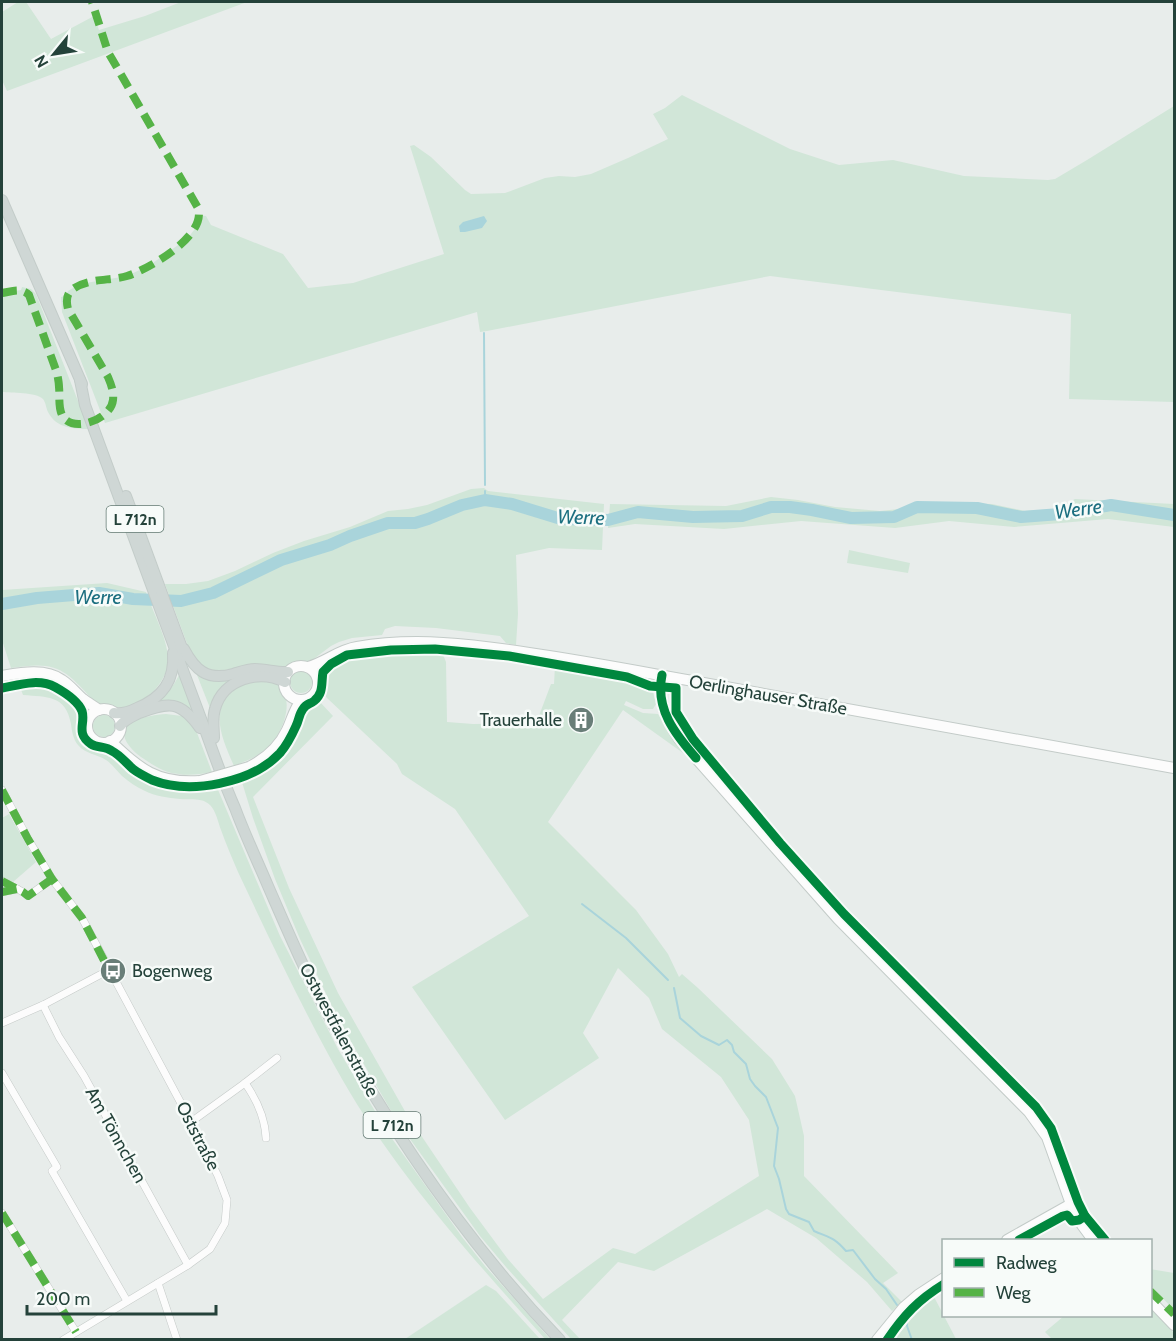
<svg xmlns="http://www.w3.org/2000/svg" width="1176" height="1341" font-family="Cabin,sans-serif">
<rect width="100%" height="100%" fill="#e8edeb"/>
<g fill="#d1e6d8">
<path d="M18 2H26L51 39 94 16 99 30 145 16 181 2H247L7 91 2 80V12Z"/>
<path d="M682 95 790 149 839 165 893 160 964 176 1048 180 1055 179 1087 160 1174 106V402L1069 399 1071 314 770 276 487 331 480 332 477 312 105 423 62 312 61 297 65 296 68 291 80 284 127 276 150 265 188 238 194 230 197 215 206 216 211 225 283 254 308 288 353 283 444 254 410 146 414 145 431 157 465 190 471 194 505 193 545 178 559 176 575 177 591 174 628 158 668 139 653 114 665 108Z"/>
<path d="M22 287 31 289 36 294 89 429C73 429 56 428 48 412 46 408 46 403 43 399 36 392 11 393 2 392V293L21 290Z"/>
<path d="M484 488 488 491 604 504 602 550 549 548 516 555 518 614 516 645 506 643 500 636 436 628 395 626 385 629 382 635 352 638 339 642 331 646 311 661 298 662 285 668 251 665 215 672 207 670 192 657 165 584H186L208 581 235 571 273 553 304 541 350 527 388 511 408 509 427 505 471 489Z"/>
<path d="M771 497 798 500 835 507 880 511 957 503 992 504 1025 511 1056 509 1075 499 1174 504V527L1108 519 1014 527 949 521 895 528 801 521 724 529 635 524 608 528 610 504 726 506Z"/>
<path d="M849 550 910 563 908 573 847 563Z"/>
<path d="M107 583 146 592 150 605H151C157 620 168 643 168 659 169 679 147 703 128 707 121 709 117 707 110 705 105 704 101 705 96 703 65 670 59 660 11 668L2 640V590Z"/>
<path d="M420 651 442 652 446 662 447 722 473 724 535 723 537 721 551 684H554L555 666 627 679 652 688 656 704 653 709H643L626 701 624 705 643 713 658 714 683 753 623 710 548 822 636 910 668 954 679 977 682 974 698 988 772 1059 795 1096 804 1136V1176L898 1273 883 1283 902 1302 892 1311 867 1282 816 1238 767 1209 654 1271 618 1262 562 1320 580 1339H571L506 1267 480 1236 397 1121 340 1023 300 939 275 879 253 818 241 779C281 764 291 750 305 710 309 706 314 703 320 702L333 716 253 797 289 888 338 993 406 1113 470 1208 507 1258 543 1299 613 1248 635 1254 759 1176 749 1120 721 1077 662 1029 649 998 618 968 583 1033 599 1058 505 1120 412 987 529 916 455 809 402 774 397 764 327 698 324 694 327 672 339 661 348 658 392 653Z"/>
<circle cx="301" cy="682" r="11"/>
<path d="M198 674 232 678 210 708 197 675Z"/>
<path d="M179 675 180 676 193 709 156 701C167 694 173 687 179 675Z"/>
<path d="M267 680C271 681 277 683 280 686 295 703 282 734 268 747 258 757 246 761 234 766 222 738 206 706 240 686 247 681 259 681 267 680Z"/>
<path d="M36 685C49 686 78 699 80 714 82 723 77 730 84 740 91 751 103 747 112 754 118 759 123 765 129 770 158 791 182 792 216 785L280 936 338 1049 388 1133 462 1237 485 1266 550 1339H545C472 1257 397 1175 342 1079 304 1012 271 942 238 872 232 858 226 844 221 830 218 822 216 811 210 805 202 797 190 800 180 799 168 798 155 796 145 791 136 787 129 782 122 776 117 771 112 764 106 760 97 754 85 754 78 745 73 739 72 731 71 724 66 695 47 697 23 695L20 687Z"/>
<path d="M166 714 182 716 194 725 212 772C201 774 190 776 179 774 164 773 153 765 141 757 104 728 135 716 166 714Z"/>
<circle cx="104" cy="726" r="11"/>
<path d="M9 814 36 862 13 882 2 878V818Z"/>
<path d="M1150 1269 1174 1273V1310L1151 1286Z"/>
<path d="M486 1285 496 1291 540 1339H405Z"/>
<path d="M932 1293 956 1339H898L895 1334 908 1316Z"/>
<path d="M1151 1309 1174 1333V1339H1052L1045 1332 1064 1316H1150Z"/>
</g>
<path fill="#a9d4db" d="M484 216 487 221 482 228 465 232H460L459 226 463 222Z"/>
<g fill="none" stroke-linecap="round" stroke-linejoin="round">
<g stroke="#a9d4db" stroke-width="2">
<path d="M484 333 485 485"/>
<path d="M485 491V500"/>
<path d="M582 904 626 938 668 980"/>
<path d="M674 988 680 1018 701 1036 719 1045 727 1040 732 1045 734 1052 746 1064 750 1079 755 1086 766 1097 778 1128 774 1166 779 1179 786 1209 789 1214 809 1222 814 1231C830 1238 834 1237 846 1251L853 1250 875 1279 886 1289 897 1305"/>
<path d="M907 1320V1326L912 1340"/>
</g>
<path stroke="#a9d4db" stroke-width="12" d="M2 604 37 598 99 593 133 599 181 601 213 593 281 560 330 545 350 536 388 523H415L428 519 462 505 485 500 512 504 561 519 608 520 638 512 693 517 742 516 771 507H790L812 510 851 518 894 517 917 507 977 508 1021 517 1060 514 1111 505 1174 515"/>
<g stroke="#c5cac8" stroke-width="8">
<g id="street">
<path d="M2 790 28 839 52 879 82 918 191 1122 218 1176 227 1200 225 1223 210 1249 188 1265 63 1340"/>
<path d="M2 881 23 892 28 896 52 879"/>
<path d="M2 892 17 889"/>
<path d="M43 1005 59 1037 84 1076 188 1265"/>
<path d="M2 1023 43 1005 109 970"/>
<path d="M2 1073 57 1167 52 1171 127 1301"/>
<path d="M245 1083 277 1058"/>
<path d="M191 1122 245 1083C257 1100 265 1117 266 1138"/>
<path d="M2 1213 76 1332"/>
<path d="M158 1283 177 1340"/>
</g>
</g>
<g stroke="#c3cbc8" stroke-width="12">
<g id="secondary">
<circle cx="301" cy="683" r="17"/>
<path d="M308 667C326 662 338 650 357 647 414 637 472 644 529 653 585 661 642 672 698 682 857 711 1016 740 1174 768"/>
<path d="M662 675C657 700 666 719 679 739L838 919 1029 1112 1047 1137 1071 1204 1082 1225 1093 1240"/>
<path d="M2 676C20 673 45 668 62 680 70 685 76 693 83 699 88 703 94 706 99 710"/>
<circle cx="104" cy="726" r="17"/>
<path d="M110 741C140 769 157 784 200 781"/>
<path d="M249 767C265 759 279 747 287 730 292 719 294 710 301 700"/>
<path d="M1007 1240 1071 1204"/>
<path d="M1150 1300 1174 1325"/>
<path d="M877 1340 904 1307 918 1295 944 1278"/>
</g>
</g>
<g stroke="#c3ccc9" stroke-width="12">
<g id="primary">
<path d="M2 200 82 384"/>
<path d="M80 380 85 405C124 511 163 618 203 724 213 752 223 781 235 808 245 835 257 860 268 886 289 934 309 981 334 1026 396 1139 470 1246 560 1340"/>
<path d="M126 496 185 656"/>
<path d="M184 649C195 670 207 681 233 674 240 672 247 669 255 669 267 669 277 673 288 672"/>
<path d="M114 713C122 714 129 712 137 708 162 698 175 681 173 653"/>
<path d="M120 726C125 719 132 717 139 713 169 702 180 700 200 728"/>
<path d="M214 738C214 729 212 718 215 709 223 679 259 669 285 682"/>
</g>
</g>
<use href="#street" stroke="#fcfcfc" stroke-width="7"/>
<use href="#secondary" stroke="#fcfcfc" stroke-width="10"/>
<use href="#primary" stroke="#cfd7d5" stroke-width="10"/>
<g stroke="#c3cbc8" stroke-width="12" stroke-linecap="butt">
<path id="secondary-bridge" d="M200 781 249 767"/>
</g>
<use href="#secondary-bridge" stroke="#fcfcfc" stroke-width="10"/>
<g stroke="#55b346" stroke-width="8" stroke-dasharray="15 8" stroke-linecap="butt">
<path d="M2 293C10 292 22 287 29 295L57 373C58 378 59 383 59 387 60 397 58 406 62 415 71 434 111 420 113 400 114 392 111 384 108 377L68 309C66 301 66 294 73 289 88 278 110 281 127 276 149 269 207 236 198 208L108 52 92 2"/>
<path d="M2 790 28 839 52 879 82 918 109 970"/>
<path d="M2 881 23 892 28 896 52 879"/>
<path d="M2 892 17 889"/>
<path d="M2 1213 76 1332"/>
<path d="M1150 1291 1174 1314"/>
</g>
<g stroke="#f7fbf9" stroke-width="13">
<g id="cycleway">
<path d="M662 675C655 709 675 734 696 758"/>
<path d="M2 688C18 685 39 678 55 687 64 692 78 701 82 711 86 723 75 733 91 744 97 748 106 746 112 751 120 755 126 763 133 769 138 773 146 777 152 780 190 795 252 783 280 753 287 745 292 735 296 726 299 720 299 714 303 709 306 704 310 704 314 701 324 693 321 683 323 672L331 664 347 655 391 650 435 649 509 656 627 677 650 686 676 688V712L693 739 780 843 844 914 1036 1107 1051 1128 1078 1202 1085 1216 1105 1240"/>
<path d="M1019 1240 1063 1216 1067 1215 1072 1221 1079 1220 1085 1216"/>
<path d="M887 1340C904 1315 918 1300 944 1284"/>
</g>
</g>
<use href="#cycleway" stroke="#00873e" stroke-width="9"/>
</g>
<defs>
<g id="building-disc" transform="scale(1.35)"><circle r="9.5" fill="#697e78" stroke="#f7fbf9"/><path d="M-4-6H4V6H1V3H-1V6H-4ZM-2.5-4.3h1.7v1.8h-1.7ZM.8-4.3h1.7v1.8H.8ZM-2.5-1h1.7V.8h-1.7ZM.8-1h1.7V.8H.8Z" fill="#fff"/></g>
<g id="bus-disc" transform="scale(1.35)"><circle r="9.5" fill="#697e78" stroke="#f7fbf9"/><path d="M-5-6H5V4H4V6H2V4H-2V6H-4V4H-5ZM-3.5-4V0h7V-4ZM-3.5 1.2v1.5H-2V1.2ZM2 1.2v1.5H3.5V1.2Z" fill="#fff"/></g>
</defs>
<g fill-rule="evenodd">
<use href="#building-disc" x="581" y="720"/>
<use href="#bus-disc" x="113" y="971"/>
</g>
<g text-anchor="middle" stroke-width="5" stroke-linejoin="round" paint-order="stroke">
<g fill="#f7fbf9" stroke="#637a73" stroke-width="1.5">
<rect x="106.5" y="506" width="57" height="26" rx="4.5"/>
<rect x="363.5" y="1112" width="57" height="26" rx="4.5"/>
</g>
<g font-size="16" font-weight="bold" fill="#24423a">
<text x="135" y="525">L 712n</text>
<text x="392" y="1131">L 712n</text>
</g>
<g font-size="18" fill="#24423a" stroke="#f7fbf9">
<text transform="translate(768 695) rotate(10)" y="6">Oerlinghauser Straße</text>
<text transform="translate(339 1030) rotate(62)" y="6">Ostwestfalenstraße</text>
<text transform="translate(116 1135) rotate(61)" y="6">Am Tönnchen</text>
<text transform="translate(198 1136) rotate(63)" y="6">Oststraße</text>
</g>
<g font-size="18" fill="#24423a" stroke="#f7fbf9" text-anchor="end">
<text x="562" y="726">Trauerhalle</text>
<text x="132" y="977" text-anchor="start">Bogenweg</text>
</g>
<g font-size="20" font-style="italic" fill="#1c6f80" stroke="#f7fbf9">
<text transform="translate(1078 509) rotate(-8)" y="7">Werre</text>
<text transform="translate(581 517) rotate(2)" y="7">Werre</text>
<text x="98" y="604">Werre</text>
</g>
</g>
<rect width="1176" height="1341" fill="none" stroke="#24423a" stroke-width="6"/>
<rect x="942" y="1239" width="210" height="78" fill="#f7fbf9" stroke="#a3b1ad" stroke-width="1.5"/>
<rect x="954" y="1258" width="30" height="9" fill="#00873e" stroke="#a3b1ad" stroke-width="1.5"/>
<text x="996" y="1269" font-size="18" fill="#24423a">Radweg</text>
<rect x="954" y="1288" width="30" height="9" fill="#55b346" stroke="#a3b1ad" stroke-width="1.5"/>
<text x="996" y="1299" font-size="18" fill="#24423a">Weg</text>
<g transform="translate(54 54) rotate(240)" stroke="#f7fbf9" stroke-width="4.5" paint-order="stroke">
<path d="M0-4.5L10 22L0 15L-10 22Z" fill="#24423a"/>
<text y="-9" font-size="16" font-weight="bold" text-anchor="middle" fill="#24423a">N</text>
</g>
<path d="M27 1305v9h189v-9" fill="none" stroke="#24423a" stroke-width="3"/>
<text x="36" y="1305" font-size="18" fill="#24423a" stroke="#f7fbf9" stroke-width="4.5" paint-order="stroke">200 m</text>
</svg>
